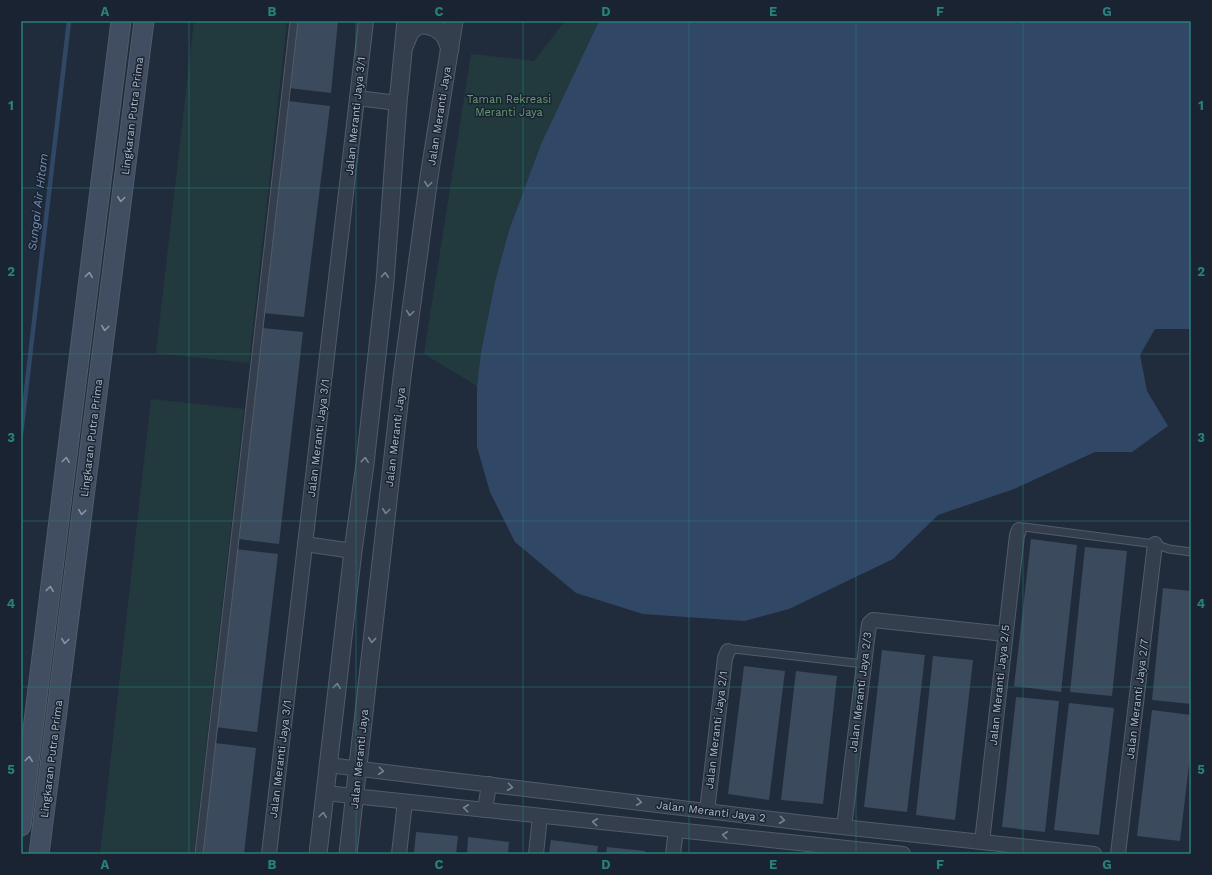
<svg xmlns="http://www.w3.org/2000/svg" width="1212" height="875" font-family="'Work Sans',sans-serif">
<rect width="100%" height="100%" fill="#202c3c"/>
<g fill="#223a3d">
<path d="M194 21H287L249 363 156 353Z"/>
<path d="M565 21H599L541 144 509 230 495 282 481 352 477 386 424 354 471 54 534 61Z"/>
<path d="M151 399 244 409 194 854H100Z"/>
</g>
<path fill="#314766" d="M599 21H1191V329H1155L1140 355 1147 391 1168 426 1132 452H1095L1014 489 938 515 893 559 789 609 744 621 643 614 576 593 515 542 490 492 477 447V386L481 352 495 282 509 230 541 144Z"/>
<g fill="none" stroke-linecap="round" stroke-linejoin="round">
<path stroke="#314766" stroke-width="4.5" d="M21 434 69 21"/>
</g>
<g fill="#3b4a5c">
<path d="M297 21H338L331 93 289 88Z"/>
<path d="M288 101 330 106 304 317 263 313Z"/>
<path d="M262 328 303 332 279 544 239 539Z"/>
<path d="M1031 539 1077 545 1061 692 1014 686Z"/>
<path d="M1085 547 1127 551 1112 696 1070 692Z"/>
<path d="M236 549 278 554 257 732 215 727Z"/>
<path d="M1163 588 1191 591V704L1152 700Z"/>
<path d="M882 650 925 655 907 812 864 807Z"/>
<path d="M933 656 973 660 955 820 916 815Z"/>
<path d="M744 666 785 671 769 800 728 794Z"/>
<path d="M796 671 837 676 823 804 781 800Z"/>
<path d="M1016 697 1059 701 1045 832 1002 827Z"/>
<path d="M1069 703 1114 708 1099 835 1054 830Z"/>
<path d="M1152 710 1191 715V748L1180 841 1137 836Z"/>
<path d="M215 743 256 748 244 854H203Z"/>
<path d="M416 832 458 836 456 854H414Z"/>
<path d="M468 837 509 842 508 854H467Z"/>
<path d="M551 840 598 846 597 854H549Z"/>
<path d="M607 847 645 851 644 854H606Z"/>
</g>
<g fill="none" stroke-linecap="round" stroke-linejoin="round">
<g stroke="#515c6a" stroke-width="9">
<g id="service">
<path d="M1019 530 1024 527 1155 544 1169 549 1191 552"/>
<path d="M728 651 733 649 864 664"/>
<path d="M199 854 294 21"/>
</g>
</g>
<g stroke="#515c6a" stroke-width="16">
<g id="minor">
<path d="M357 98 398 103"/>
<path d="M305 544 353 551"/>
<path d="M328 765 805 823 1094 854"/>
<path d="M325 793 903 854"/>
<path d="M485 810 489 784"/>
<path d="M707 811 725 658 728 651"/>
<path d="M844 827 869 624 873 620 1005 634"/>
<path d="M982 842 1017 535 1019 530"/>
<path d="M269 854 366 21"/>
<path d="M399 854 405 802"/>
<path d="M536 854 540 816"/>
<path d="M673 854 676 830"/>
<path d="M1118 854 1155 544"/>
</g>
</g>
<g stroke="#515c6a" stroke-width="19">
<g id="tertiary">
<path d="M405 45C406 41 408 37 410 33 418 20 435 25 443 34 447 38 448 45 450 49"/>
<path d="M318 854 353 551 365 464 385 282 398 103 406 21"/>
<path d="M348 854 402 377 429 177 454 21"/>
</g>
</g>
<g stroke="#515c6a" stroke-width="21">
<g id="secondary">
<path d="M21 826 121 21"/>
<path d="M39 854 144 21"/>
</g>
</g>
<use href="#service" stroke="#343e4c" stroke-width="7"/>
<use href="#minor" stroke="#343e4c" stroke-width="14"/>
<use href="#tertiary" stroke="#343e4c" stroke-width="17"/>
<use href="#secondary" stroke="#414d60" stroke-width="19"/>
</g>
<defs><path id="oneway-chevron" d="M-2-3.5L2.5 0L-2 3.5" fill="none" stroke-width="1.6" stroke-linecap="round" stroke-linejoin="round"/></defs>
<g stroke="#778290">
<use href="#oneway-chevron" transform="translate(428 184) rotate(98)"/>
<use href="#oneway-chevron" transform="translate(385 275) rotate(-86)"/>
<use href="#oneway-chevron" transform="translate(410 313) rotate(98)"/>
<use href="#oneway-chevron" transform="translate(365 460) rotate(-84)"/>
<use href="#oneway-chevron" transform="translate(386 511) rotate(97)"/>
<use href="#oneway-chevron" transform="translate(372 640) rotate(96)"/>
<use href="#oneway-chevron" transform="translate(337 686) rotate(-83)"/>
<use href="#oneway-chevron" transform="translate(381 771) rotate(7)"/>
<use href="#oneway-chevron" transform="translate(510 787) rotate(7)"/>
<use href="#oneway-chevron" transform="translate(639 802) rotate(7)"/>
<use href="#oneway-chevron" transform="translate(466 808) rotate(-174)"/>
<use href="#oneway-chevron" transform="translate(323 815) rotate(-83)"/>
<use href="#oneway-chevron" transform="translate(782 820) rotate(7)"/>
<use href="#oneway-chevron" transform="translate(595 822) rotate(-174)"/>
<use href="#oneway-chevron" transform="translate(725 835) rotate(-174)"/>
</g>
<g stroke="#8893a4">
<use href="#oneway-chevron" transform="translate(121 199) rotate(97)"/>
<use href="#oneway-chevron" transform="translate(89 275) rotate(-83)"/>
<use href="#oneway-chevron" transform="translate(105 328) rotate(97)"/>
<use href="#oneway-chevron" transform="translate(66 460) rotate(-83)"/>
<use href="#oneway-chevron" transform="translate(82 512) rotate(97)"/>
<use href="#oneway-chevron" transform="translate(50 589) rotate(-83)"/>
<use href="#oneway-chevron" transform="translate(65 641) rotate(97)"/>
<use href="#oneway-chevron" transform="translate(29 759) rotate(-83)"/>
</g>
<path fill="none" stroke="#27807c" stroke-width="1" stroke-opacity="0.55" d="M189 21V854M356 21V854M523 21V854M689 21V854M856 21V854M1023 21V854M21 188H1191M21 354H1191M21 521H1191M21 687H1191"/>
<g text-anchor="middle" stroke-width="3" stroke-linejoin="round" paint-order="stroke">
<g font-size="11" fill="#639c70" stroke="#192331">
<text x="509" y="103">Taman Rekreasi<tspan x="509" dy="13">Meranti Jaya</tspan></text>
</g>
<g font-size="11" fill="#aeb9c8" stroke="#192331">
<text transform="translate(132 116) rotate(-83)" y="4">Lingkaran Putra Prima</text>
<text transform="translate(355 116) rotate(-84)" y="4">Jalan Meranti Jaya 3/1</text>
<text transform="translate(439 116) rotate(-81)" y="4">Jalan Meranti Jaya</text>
<text transform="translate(395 437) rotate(-83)" y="4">Jalan Meranti Jaya</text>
<text transform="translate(91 438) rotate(-83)" y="4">Lingkaran Putra Prima</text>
<text transform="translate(318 438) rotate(-83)" y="4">Jalan Meranti Jaya 3/1</text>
<text transform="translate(999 685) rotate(-84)" y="4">Jalan Meranti Jaya 2/5</text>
<text transform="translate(860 692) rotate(-83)" y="4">Jalan Meranti Jaya 2/3</text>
<text transform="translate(1137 699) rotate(-83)" y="4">Jalan Meranti Jaya 2/7</text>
<text transform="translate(716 730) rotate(-83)" y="4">Jalan Meranti Jaya 2/1</text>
<text transform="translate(51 759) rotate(-83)" y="4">Lingkaran Putra Prima</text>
<text transform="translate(280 759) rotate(-83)" y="4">Jalan Meranti Jaya 3/1</text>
<text transform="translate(359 759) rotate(-84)" y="4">Jalan Meranti Jaya</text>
<text transform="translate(711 811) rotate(7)" y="4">Jalan Meranti Jaya 2</text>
</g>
<g font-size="12" font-style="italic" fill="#748fb3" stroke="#192331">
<text transform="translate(38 202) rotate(-83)" y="4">Sungai Air Hitam</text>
</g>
</g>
<rect width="1212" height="875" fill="none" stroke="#192331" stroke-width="44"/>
<rect x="22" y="22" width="1168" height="831" fill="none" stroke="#27807c" stroke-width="1.5"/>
<g font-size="13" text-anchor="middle" font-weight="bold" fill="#27807c">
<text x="105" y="16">A</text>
<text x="272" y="16">B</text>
<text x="439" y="16">C</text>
<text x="606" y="16">D</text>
<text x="773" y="16">E</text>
<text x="940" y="16">F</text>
<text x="1107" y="16">G</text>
<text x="11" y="110">1</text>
<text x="1201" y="110">1</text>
<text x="11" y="276">2</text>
<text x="1201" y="276">2</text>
<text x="11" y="442">3</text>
<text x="1201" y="442">3</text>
<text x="11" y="608">4</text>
<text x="1201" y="608">4</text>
<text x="11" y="774">5</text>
<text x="1201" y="774">5</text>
<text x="105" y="869">A</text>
<text x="272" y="869">B</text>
<text x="439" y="869">C</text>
<text x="606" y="869">D</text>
<text x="773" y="869">E</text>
<text x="940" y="869">F</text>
<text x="1107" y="869">G</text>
</g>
</svg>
